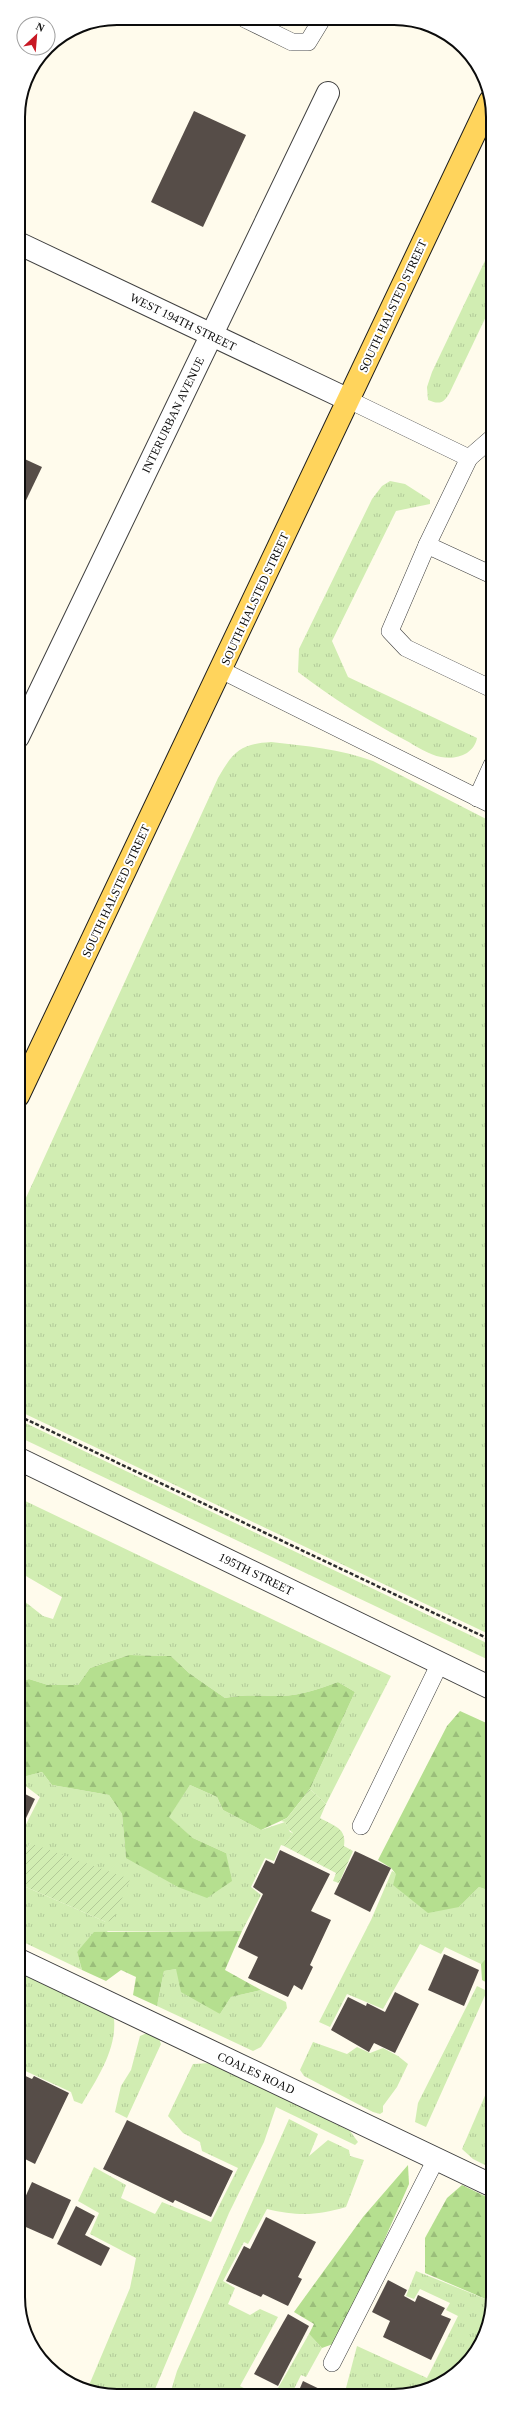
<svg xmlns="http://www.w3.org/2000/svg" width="511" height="2414" font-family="'Times New Roman',serif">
<defs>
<pattern id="grass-tufts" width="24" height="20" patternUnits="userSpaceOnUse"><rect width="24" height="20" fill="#d1edb2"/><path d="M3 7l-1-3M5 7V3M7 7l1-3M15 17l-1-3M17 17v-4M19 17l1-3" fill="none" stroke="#b2ca98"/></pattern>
<pattern id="forest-firs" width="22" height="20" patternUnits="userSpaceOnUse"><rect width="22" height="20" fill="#b5df8f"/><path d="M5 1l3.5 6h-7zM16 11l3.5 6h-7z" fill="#9abe7a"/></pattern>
<pattern id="garden-furrows" width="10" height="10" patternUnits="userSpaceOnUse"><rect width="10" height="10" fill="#d1edb2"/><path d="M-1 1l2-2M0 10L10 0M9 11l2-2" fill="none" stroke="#b2ca98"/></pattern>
</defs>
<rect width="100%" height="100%" fill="#fffbec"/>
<g fill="url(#grass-tufts)">
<path d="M492 246V304L450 392C444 403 440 405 428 400L427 387 432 372Z"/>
<path d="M390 481 405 484 430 500V504L396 511 332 641 348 677 477 738C474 754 457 760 441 757 429 755 416 746 405 740 367 720 332 698 298 672L299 649 372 499 382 486Z"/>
<path d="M271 742C306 746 340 749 373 761L492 822 493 1636 19 1411V1213L218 778C233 752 240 744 271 742Z"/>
<path d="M19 1420 493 1646V1662L19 1437Z"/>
<path d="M19 1498 391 1676 326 1804 310 1789 355 1692 338 1682C319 1689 302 1695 281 1696 262 1696 245 1694 225 1698L189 1673 171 1656 129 1655 90 1668 78 1685H48L29 1679 19 1682V1597L43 1616 53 1619 62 1597 19 1572Z"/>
<path d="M42 1772 52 1785 109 1795 122 1814 126 1858 226 1853 193 1838 168 1817 190 1785 217 1797 223 1810 261 1830 285 1822 290 1832 293 1833 284 1846 281 1845 274 1861 265 1858 251 1887 261 1895 242 1931H108L77 1952 82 1970 19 1940V1884L106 1922 30 1843 19 1867V1834L22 1832 40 1797 19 1781V1778Z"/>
<path d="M392 1871 459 1907 479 1887 493 1892V1950L481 1964 445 1947 441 1954 420 1944 383 2009 347 1994 330 2027 319 2022 371 1920Z"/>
<path d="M176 1969 220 2014 231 1997 261 1990 286 2002 287 2008 261 2047 253 2051 157 2006 164 1971Z"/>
<path d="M19 1972 110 2015 114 2019C117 2049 97 2079 82 2104L74 2101 71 2092 19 2068Z"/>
<path d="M477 1986 487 1991 426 2127 415 2122 418 2103Z"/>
<path d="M147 2033 159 2039 161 2044 127 2118 115 2112 121 2086 131 2070 140 2036Z"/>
<path d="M313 2042 347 2054 357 2047 370 2053 383 2048 398 2056 408 2064 397 2087 383 2106V2112L380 2114 373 2112 304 2076 300 2070Z"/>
<path d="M211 2063 350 2131 358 2142 355 2145 276 2107 264 2142 229 2213 153 2394H98L87 2390 130 2288 136 2258 90 2234 99 2213 78 2201 94 2167 126 2185 121 2198 155 2214 162 2202 211 2222 238 2168 202 2151 200 2142 183 2133 168 2116 193 2064Z"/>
<path d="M493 2077V2169L473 2159 462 2149Z"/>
<path d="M289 2119 318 2134 309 2156 328 2140 349 2150 350 2156 364 2160 346 2207C316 2216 297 2216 267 2209L248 2244 244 2242 223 2281 235 2288 228 2304 250 2315 260 2309 278 2317 240 2386 257 2395 170 2394 177 2371Z"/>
<path d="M416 2271 488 2300 493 2297C493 2332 470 2370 438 2386 422 2393 404 2395 387 2395 370 2395 361 2396 346 2388L357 2346 427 2378 458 2316 446 2310 450 2303 420 2289 414 2299 406 2296Z"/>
<path d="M309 2334 322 2348 306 2377 301 2375 291 2395H274Z"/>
</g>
<g fill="url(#forest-firs)">
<path d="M129 1655 171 1656 189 1673 225 1698C245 1694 262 1696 281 1696 302 1695 319 1689 338 1682L355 1692 310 1789 287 1818 261 1830 223 1810 217 1797 190 1785 169 1817 193 1838 226 1853 232 1881 207 1898 178 1887 126 1858 122 1814 109 1795 52 1785 42 1772 19 1778V1682L29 1679 48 1685H78L90 1668Z"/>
<path d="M460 1711 493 1726V1892L479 1887 459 1907 428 1913 393 1885 396 1874 391 1868 378 1860 447 1726Z"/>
<path d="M242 1931 225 1970 261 1990 231 1997 220 2014 181 1992 176 1969 164 1971 157 2006 133 1995 136 1977 121 1970 106 1981 82 1970 77 1952 94 1932Z"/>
<path d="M493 1950V1986L482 1980 481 1964Z"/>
<path d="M408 2165 409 2184 360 2295 333 2344 322 2348 309 2334 314 2324 294 2312 363 2217Z"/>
<path d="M462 2185 493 2200V2297L488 2300 425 2273V2238L447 2198Z"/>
</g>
<g fill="url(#garden-furrows)">
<path d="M310 1789 326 1804 320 1818C334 1826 347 1828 344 1846L353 1851 339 1883 333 1881 336 1873 284 1846 293 1833 288 1829 285 1822 281 1821 287 1818Z"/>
<path d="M30 1843 130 1879 113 1920 106 1922 19 1884V1867Z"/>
</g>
<g fill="#564d48">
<path d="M194 111 246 135 203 227 151 202Z"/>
<path d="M18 456 42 467 18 517Z"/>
<path d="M19 1791 35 1799 19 1833Z"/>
<path d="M280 1850 330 1874 311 1911 331 1920 310 1965 313 1967 302 1990 294 1985 288 1997 248 1978 258 1957 238 1947 263 1894 253 1887 266 1860 274 1864Z"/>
<path d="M355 1851 391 1868 370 1912 334 1894Z"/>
<path d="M444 1954 479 1970 464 2006 428 1990Z"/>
<path d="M395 1992 419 2004 395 2053 374 2043 369 2052 331 2030 348 1997 366 2006 367 2003 385 2012Z"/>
<path d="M19 2073 32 2079 34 2076 69 2093 35 2164 19 2156Z"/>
<path d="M127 2120 233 2171 211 2217 175 2200 173 2203 103 2169Z"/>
<path d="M32 2182 71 2200 53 2239 19 2224V2211Z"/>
<path d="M76 2206 95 2216 85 2235 110 2248 101 2266 57 2244Z"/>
<path d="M266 2217 316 2242 298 2277 302 2279 288 2306 263 2294 261 2297 226 2281 244 2246 250 2249Z"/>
<path d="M388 2280 407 2290 404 2296 415 2302 418 2295 445 2308 441 2315 451 2319 431 2360 383 2337 390 2321 372 2312Z"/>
<path d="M288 2314 309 2326 278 2386 254 2374Z"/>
<path d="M303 2381 332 2395H297Z"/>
</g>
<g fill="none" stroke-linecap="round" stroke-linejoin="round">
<g stroke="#3f3f3f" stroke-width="18">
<g id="lane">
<path d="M245 19 292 42H308L322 19"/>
<path d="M349 400 469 458 492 438"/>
<path d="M427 545 469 458"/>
<path d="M492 575 427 545 390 631 406 648 492 689"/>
<path d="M221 670 492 805"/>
<path d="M477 798 492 765"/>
<path d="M361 1826 440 1663"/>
<path d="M332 2363 436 2159"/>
</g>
</g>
<g stroke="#3f3f3f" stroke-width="24">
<g id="street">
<path d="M18 243 349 400"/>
<path d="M18 737 328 93"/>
<path d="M19 1459 493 1689"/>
<path d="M19 1960 493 2186"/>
</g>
</g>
<g stroke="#1d1d1d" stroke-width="24">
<path id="primary" d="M18 1096 490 101"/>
</g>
<path stroke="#2e2e2e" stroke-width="2.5" stroke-dasharray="4 2" stroke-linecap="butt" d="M19 1416 493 1641"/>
<use href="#lane" stroke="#fff" stroke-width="17"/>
<use href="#street" stroke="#fff" stroke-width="22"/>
<use href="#primary" stroke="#ffd45c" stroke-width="22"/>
</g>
<g text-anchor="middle" stroke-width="4" stroke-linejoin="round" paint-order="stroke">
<g font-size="12" fill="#0c0c0c" stroke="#fff">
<text transform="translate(393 306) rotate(-65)" y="4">SOUTH HALSTED STREET</text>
<text transform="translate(183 322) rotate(26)" y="4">WEST 194TH STREET</text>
<text transform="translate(173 415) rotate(-64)" y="4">INTERURBAN AVENUE</text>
<text transform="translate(255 599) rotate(-65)" y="4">SOUTH HALSTED STREET</text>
<text transform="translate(116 891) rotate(-65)" y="4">SOUTH HALSTED STREET</text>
<text transform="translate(256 1574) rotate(26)" y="4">195TH STREET</text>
<text transform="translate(256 2073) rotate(25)" y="4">COALES ROAD</text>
</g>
</g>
<path d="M0 0H511V2414H0ZM117 25H394A92 92 0 0 1 486 117V2297A92 92 0 0 1 394 2389H117A92 92 0 0 1 25 2297V117A92 92 0 0 1 117 25Z" fill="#fff" fill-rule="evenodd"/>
<path fill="none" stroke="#0c0c0c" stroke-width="2" d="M117 25H394A92 92 0 0 1 486 117V2297A92 92 0 0 1 394 2389H117A92 92 0 0 1 25 2297V117A92 92 0 0 1 117 25Z"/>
<g transform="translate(36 36) rotate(26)"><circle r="19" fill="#ffffff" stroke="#9e9e9e"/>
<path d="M0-3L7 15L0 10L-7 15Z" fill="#c81824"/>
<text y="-6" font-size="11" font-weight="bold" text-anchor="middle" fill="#0c0c0c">N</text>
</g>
</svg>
